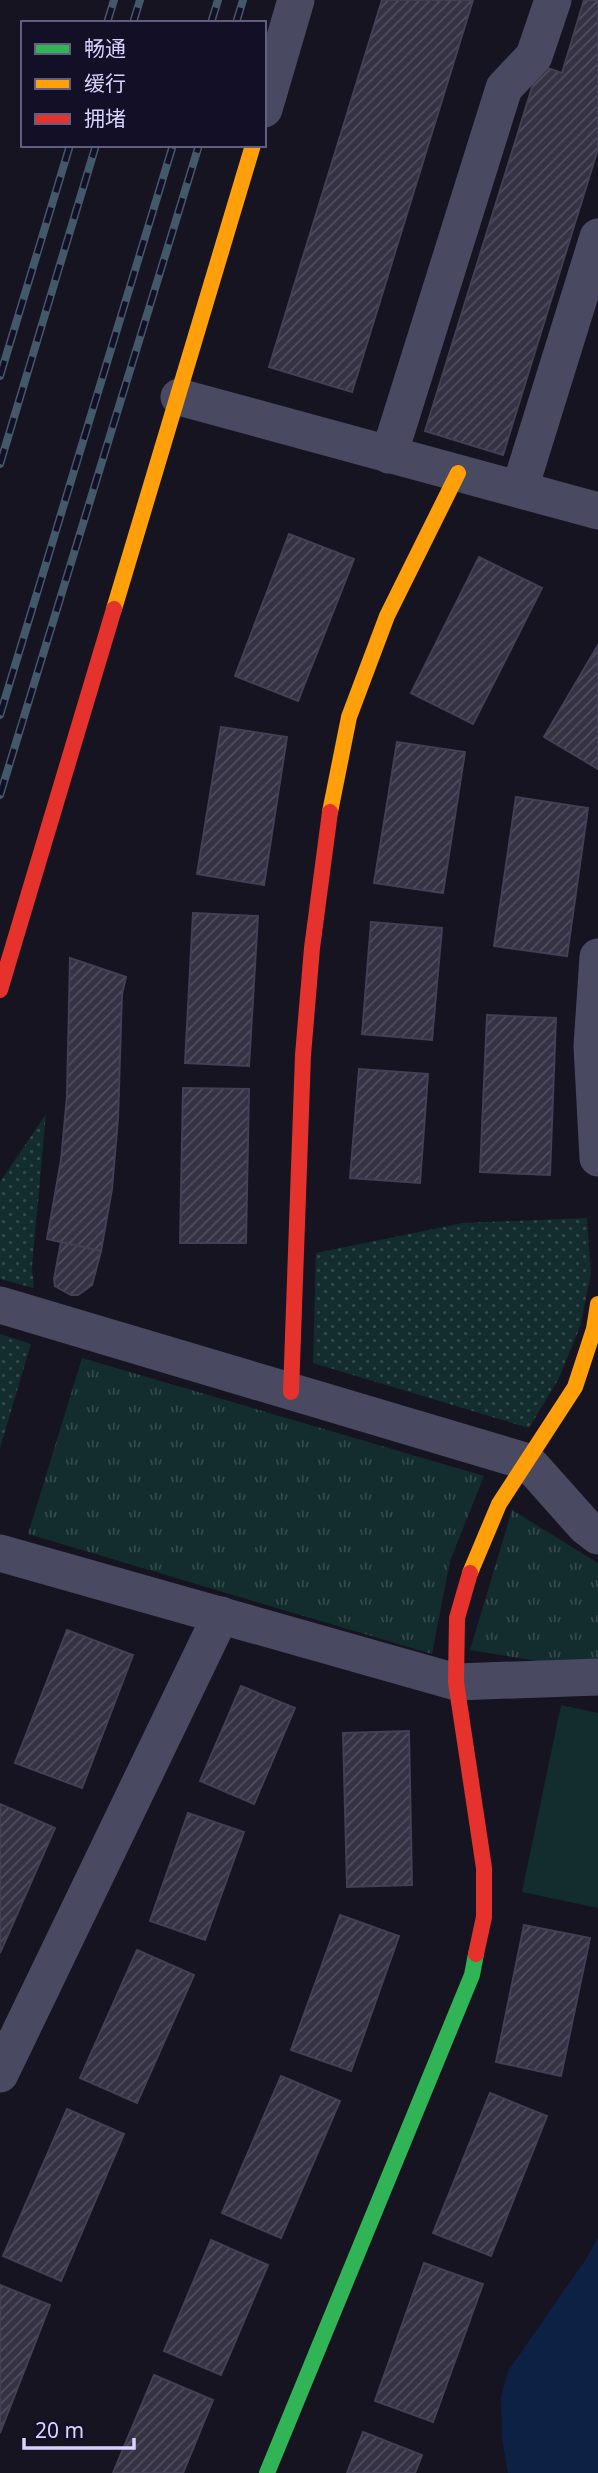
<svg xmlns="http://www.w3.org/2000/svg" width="598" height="2473" font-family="'Noto Sans','Noto Sans SC',sans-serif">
<defs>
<pattern id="grass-dots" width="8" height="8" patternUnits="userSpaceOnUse" patternTransform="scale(1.75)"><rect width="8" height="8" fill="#132c2d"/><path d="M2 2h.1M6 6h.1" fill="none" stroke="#354a4c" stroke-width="1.8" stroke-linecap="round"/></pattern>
<pattern id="park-tufts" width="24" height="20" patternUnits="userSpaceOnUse" patternTransform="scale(1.75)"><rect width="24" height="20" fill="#132c2d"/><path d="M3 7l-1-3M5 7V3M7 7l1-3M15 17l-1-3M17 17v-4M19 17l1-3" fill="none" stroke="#354a4c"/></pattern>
<pattern id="building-hatch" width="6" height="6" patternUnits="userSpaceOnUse" patternTransform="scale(1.75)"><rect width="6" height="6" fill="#343243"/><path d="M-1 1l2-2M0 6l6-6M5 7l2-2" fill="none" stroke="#514f5f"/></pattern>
</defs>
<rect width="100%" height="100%" fill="#161421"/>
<g fill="url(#grass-dots)">
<path d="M46 1114 32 1267 34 1288 0 1279V1182Z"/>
<path d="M587 1218 591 1273 580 1327 559 1378 529 1428 313 1363 316 1253 463 1223Z"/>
<path d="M0 1334 31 1344 0 1448Z"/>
</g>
<g fill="url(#park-tufts)">
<path d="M82 1358 484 1476 450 1561 432 1654 28 1534Z"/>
<path d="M512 1510 598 1563V1661L549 1663 470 1650Z"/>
</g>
<path fill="#132c2d" d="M561 1705 598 1713V1908L522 1892Z"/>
<path fill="#0d2144" d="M598 2238V2473H508L502 2439 501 2397 508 2371 584 2262Z"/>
<g fill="url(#building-hatch)" stroke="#433f54" stroke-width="2">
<path d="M382 0H473L352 392 269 367Z"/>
<path d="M584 0H598V149L503 455 425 431 539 65 562 73Z"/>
<path d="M289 534 354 559 298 701 235 676Z"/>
<path d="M479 557 542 588 473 724 411 693Z"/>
<path d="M598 645V769L544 737Z"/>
<path d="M221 727 287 737 264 885 197 874Z"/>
<path d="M397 742 465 752 443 893 374 883Z"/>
<path d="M516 797 588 808 567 956 494 946Z"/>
<path d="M193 913 258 916 249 1066 185 1063Z"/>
<path d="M371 922 442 928 432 1040 362 1034Z"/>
<path d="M70 958 126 977 122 994 118 1119 112 1189 101 1251 47 1239 61 1160 67 1096Z"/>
<path d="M487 1015 556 1018 550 1175 480 1172Z"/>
<path d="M359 1069 428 1074 420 1183 350 1178Z"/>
<path d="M183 1088 249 1089 246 1243H180Z"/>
<path d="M61 1242 101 1251 92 1285 78 1295H71L55 1286 54 1279Z"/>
<path d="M67 1630 133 1655 82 1788 15 1763Z"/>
<path d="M241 1686 295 1708 254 1804 200 1781Z"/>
<path d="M409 1731 412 1885 347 1887 343 1733Z"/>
<path d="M0 1804 55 1828 0 1953Z"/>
<path d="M188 1813 244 1832 205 1940 150 1921Z"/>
<path d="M340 1915 399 1936 351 2071 291 2050Z"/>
<path d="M524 1925 590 1938 561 2076 496 2062Z"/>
<path d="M137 1950 194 1975 137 2103 80 2078Z"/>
<path d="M281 2076 340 2101 281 2238 222 2213Z"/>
<path d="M490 2093 547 2116 491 2256 433 2233Z"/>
<path d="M67 2109 124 2134 61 2281 3 2256Z"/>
<path d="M211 2240 268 2265 221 2375 164 2351Z"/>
<path d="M424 2263 483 2284 433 2422 375 2401Z"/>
<path d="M0 2285 50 2305 0 2433Z"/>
<path d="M154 2375 213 2400 183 2473H113Z"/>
<path d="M363 2432 422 2455 415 2473H347Z"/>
</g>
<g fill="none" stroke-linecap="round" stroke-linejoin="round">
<g stroke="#4a4962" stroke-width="37">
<path d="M264 109 296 0"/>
<path d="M179 397 598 511"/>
<path d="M389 455 504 88 534 56 553 0"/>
<path d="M520 488 598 237"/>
<path d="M598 957 592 1046 598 1158"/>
<path d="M0 1305 528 1462 585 1526 598 1536"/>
<path d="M0 1553 456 1682 598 1677"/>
<path d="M0 2074 221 1615"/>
</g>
<path stroke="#30b455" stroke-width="16" d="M267 2473 472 1975 476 1954"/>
<g stroke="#ff9f0a" stroke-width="16">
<path d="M114 609 253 145"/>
<path d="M330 812 349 717 387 616 458 473"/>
<path d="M470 1573 499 1504 575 1387 594 1329 598 1304"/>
</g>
<g stroke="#e5322d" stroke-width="16">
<path d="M0 990 114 609"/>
<path d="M291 1392 303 1055 312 948 330 812"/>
<path d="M470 1573 457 1618 456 1682 484 1868V1917L476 1954"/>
</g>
<g stroke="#43596b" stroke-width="8">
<g id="rail">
<path d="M107 23 114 0"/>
<path d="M133 23 140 0"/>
<path d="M211 23 218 0"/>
<path d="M236 23 243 0"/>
<path d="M0 376 70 145"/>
<path d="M0 464 96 145"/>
<path d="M0 715 173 145"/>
<path d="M0 795 199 145"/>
</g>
</g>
<use href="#rail" stroke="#130f26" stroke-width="5" stroke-dasharray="16" stroke-linecap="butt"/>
</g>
<rect x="21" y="21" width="245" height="126" fill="#130f26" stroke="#625e7d" stroke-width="2"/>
<rect x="35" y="44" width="35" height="10" fill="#30b455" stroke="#625e7d" stroke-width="2"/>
<text x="84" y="56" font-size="21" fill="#d9d4ff">畅通</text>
<rect x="35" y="79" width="35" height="10" fill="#ff9f0a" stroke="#625e7d" stroke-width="2"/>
<text x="84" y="91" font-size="21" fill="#d9d4ff">缓行</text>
<rect x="35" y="114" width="35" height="10" fill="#e5322d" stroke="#625e7d" stroke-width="2"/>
<text x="84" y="126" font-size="21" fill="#d9d4ff">拥堵</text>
<path d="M24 2438v10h110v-10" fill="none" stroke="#d9d4ff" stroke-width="3.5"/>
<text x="35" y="2438" font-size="21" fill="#d9d4ff" stroke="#130f26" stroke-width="5" paint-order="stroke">20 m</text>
</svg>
